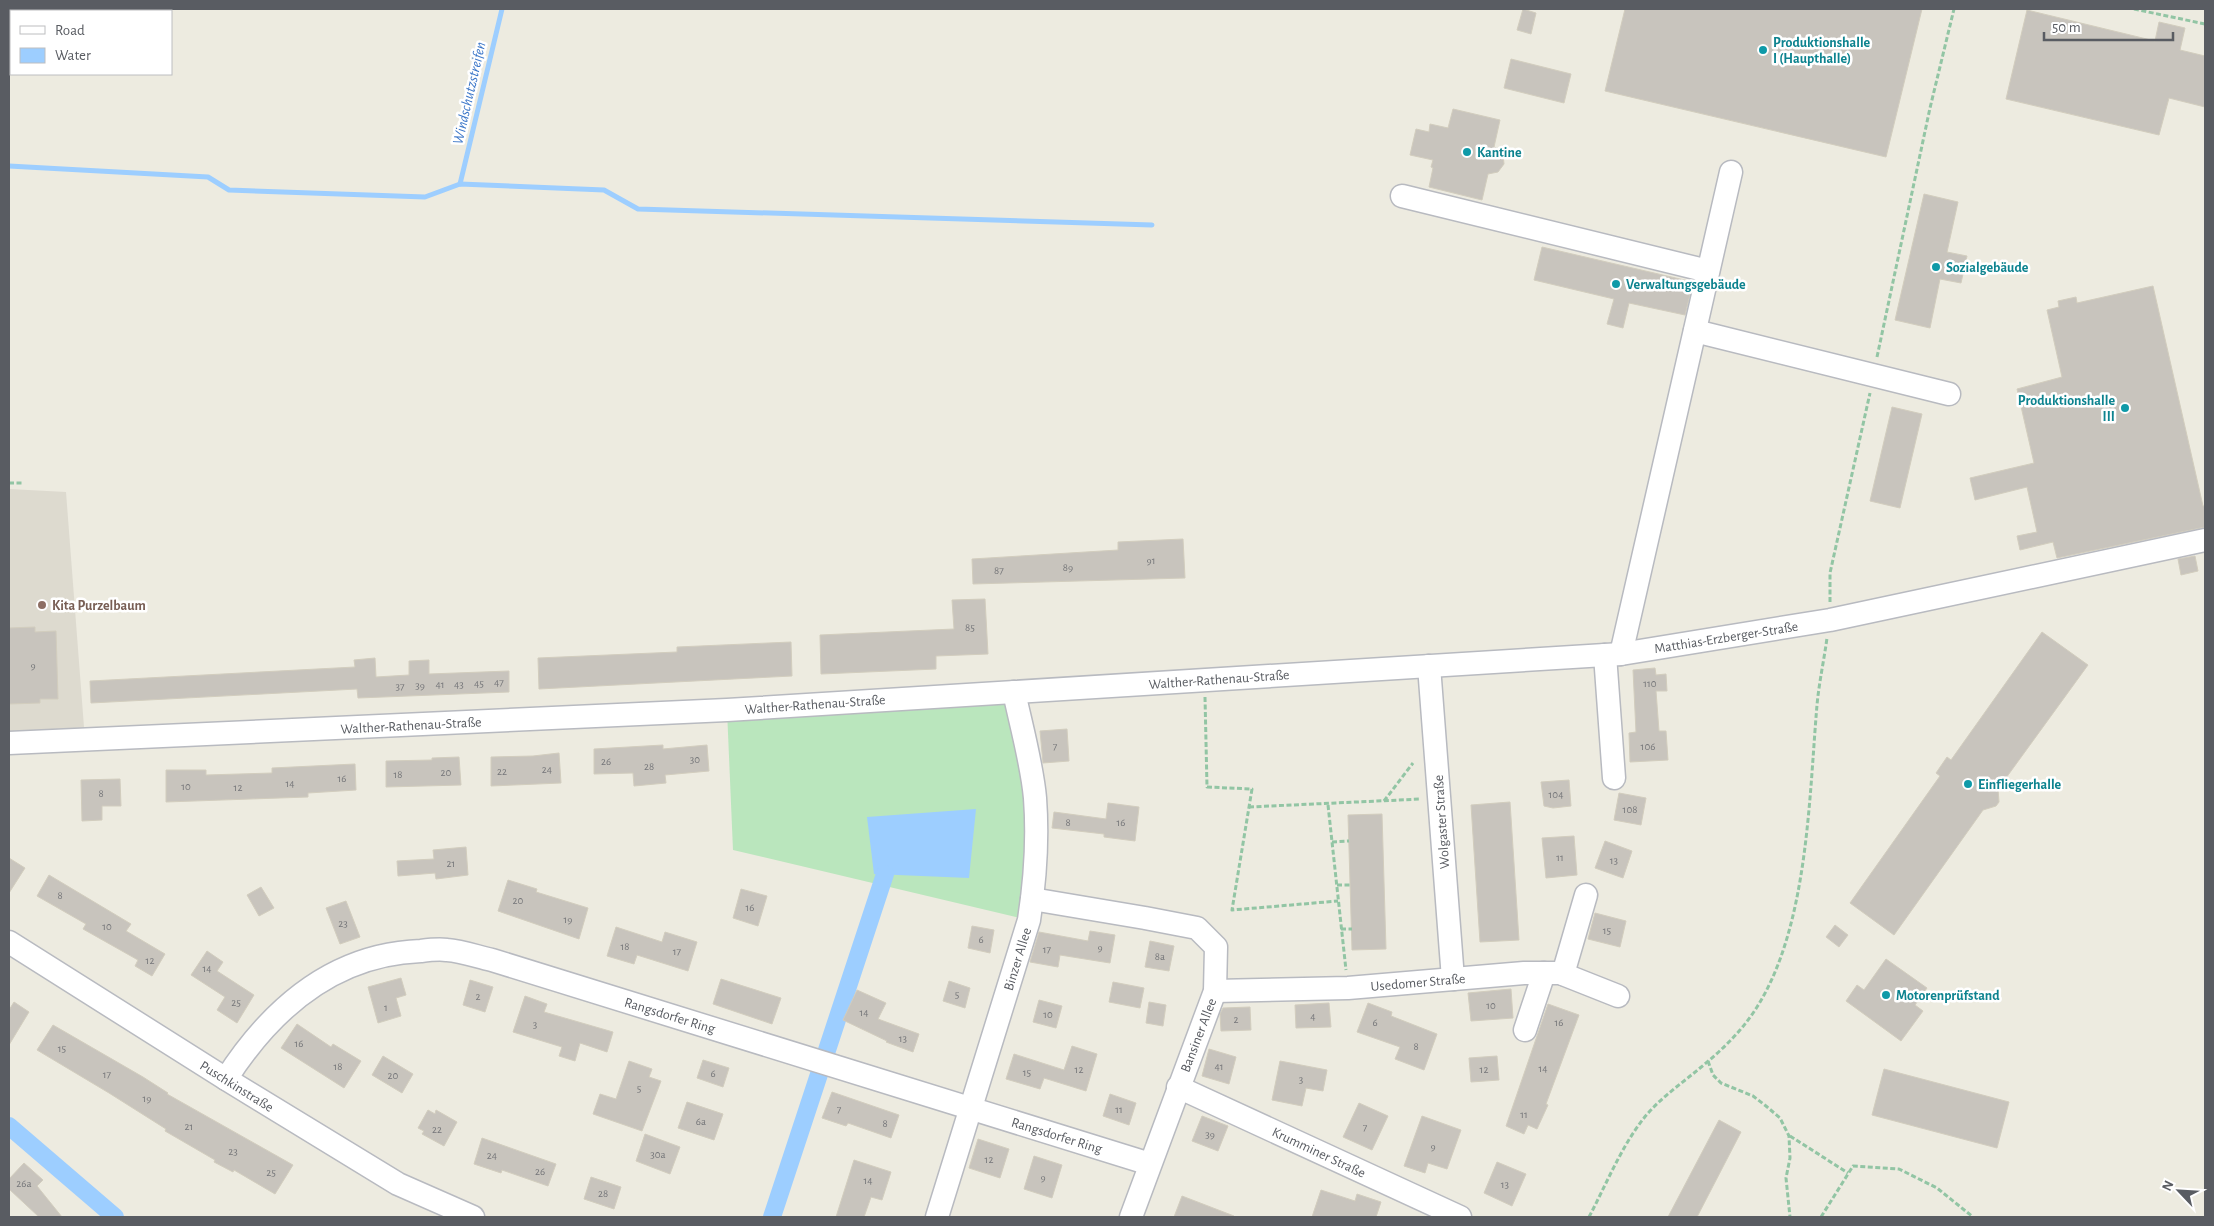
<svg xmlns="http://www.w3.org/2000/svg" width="2214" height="1226" font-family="'Alegreya Sans',sans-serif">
<rect width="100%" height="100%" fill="#edebe0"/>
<path fill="#dddacf" d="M9 489 66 492 85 740 10 743Z"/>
<path fill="#bae6bd" d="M1014 692 1035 797 1029 920 733 850 727 710Z"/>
<path fill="#9dceff" d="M976 809 969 878 874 874 867 817Z"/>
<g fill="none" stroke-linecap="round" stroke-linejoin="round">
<g stroke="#9dceff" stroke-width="5">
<path d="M9 166 208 177 229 190 425 197 460 184 604 190 638 209 1152 225"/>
<path d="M460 184 502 9"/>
</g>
<g stroke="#9dceff" stroke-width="18">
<path d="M9 1126 115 1217"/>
<path d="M772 1217 885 874"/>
</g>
</g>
<g fill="#c8c4bd" stroke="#d2cdbe">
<path d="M1523 9 1536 13 1531 34 1517 30Z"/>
<path d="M1625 9H1922L1886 157 1605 91Z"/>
<path d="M2027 10 2155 41 2159 22 2185 28 2180 50 2205 56V107L2169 98 2159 135 2006 99Z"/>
<path d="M1511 59 1571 74 1564 103 1504 88Z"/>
<path d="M1453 109 1500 120 1494 147 1500 149 1503 154 1504 164 1498 172 1488 174 1482 200 1429 187 1433 168 1431 167 1433 160 1410 155 1416 129 1429 132 1430 124 1448 128Z"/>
<path d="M1924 194 1958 202 1947 252 1967 256 1961 283 1940 279 1930 328 1895 320Z"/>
<path d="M1542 247 1693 282 1685 315 1629 303 1623 328 1607 324 1614 299 1534 280Z"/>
<path d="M2153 286 2203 506H2205V527L2057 558 2053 542 2020 550 2017 536 2037 532 2027 487 1975 500 1970 478 2034 463 2017 389 2062 377 2047 310 2059 307 2058 301 2076 297 2077 303Z"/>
<path d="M1892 407 1922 414 1900 508 1870 501Z"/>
<path d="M1183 539 1185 578 973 584 972 559 1118 550V542Z"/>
<path d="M2195 556 2198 571 2181 575 2178 559Z"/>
<path d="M985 599 988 654 936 656V669L821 674 820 635 954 629 952 600Z"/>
<path d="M35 627V632L56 631 58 699H40V703L9 704V628Z"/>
<path d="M2042 632 2088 665 1998 789 1999 802 1996 806 1983 810 1894 935 1850 903 1940 776 1936 773 1947 757 1951 760Z"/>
<path d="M791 642 792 676 539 689 538 658 677 652V647Z"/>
<path d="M375 658 376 677 409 675V661L429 660V674L509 671V692L358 698 357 689 91 703 90 681 355 667 354 660Z"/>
<path d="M1655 668 1656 675 1666 674 1667 691H1656L1659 731H1666L1668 760 1630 762 1629 733 1636 732 1633 670Z"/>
<path d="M1067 729 1069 761 1043 763 1040 731Z"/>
<path d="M663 745V749L707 745 709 771 665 775 666 783 634 786 633 773 594 774V749Z"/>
<path d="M559 753 561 783 491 786V757L533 756Z"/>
<path d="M459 757 461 785 386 787V761L432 760V758Z"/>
<path d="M355 764 356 790 308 793V797L166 802V770H206V775L272 773V768Z"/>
<path d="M120 779 121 806H102V820L82 821 81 780Z"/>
<path d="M1569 780 1571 806 1553 808 1544 806 1541 782Z"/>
<path d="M1619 793 1646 798 1641 825 1614 820Z"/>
<path d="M1510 802 1519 940 1480 942 1471 805Z"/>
<path d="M1108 803 1139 807 1135 841 1104 837V834L1052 828 1054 812 1106 819Z"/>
<path d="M1382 814 1386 949 1352 950 1348 815Z"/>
<path d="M1574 836 1577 875 1546 878 1542 838Z"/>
<path d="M1605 841 1632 851 1623 878 1595 868Z"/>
<path d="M466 847 468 875 436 879 435 873 398 876 397 861 434 859 433 850Z"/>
<path d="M9 858 25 868 9 893Z"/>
<path d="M49 875 131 924 126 931 165 954 152 976 135 966 138 960 83 929 86 924 37 896Z"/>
<path d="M508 880 537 889 536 892 588 908 579 939 498 911Z"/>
<path d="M261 887 274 908 259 916 247 895Z"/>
<path d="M741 889 767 896 758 926 733 918Z"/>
<path d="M346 901 360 937 340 944 326 908Z"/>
<path d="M1595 913 1626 921 1620 947 1588 939Z"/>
<path d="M1835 925 1848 935 1839 947 1826 937Z"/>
<path d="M972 926 994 930 990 953 968 948Z"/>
<path d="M616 927 662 942 665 932 697 942 688 971 637 955 634 964 607 956Z"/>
<path d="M1090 931 1115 935 1110 963 1060 955 1058 967 1030 962 1039 932 1088 941Z"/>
<path d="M1150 941 1174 946 1169 971 1145 967Z"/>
<path d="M207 951 223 962 217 971 254 995 237 1023 217 1010 225 997 191 975Z"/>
<path d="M1886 959 1927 988 1915 1005 1923 1011 1901 1041 1846 1001 1857 985 1864 990Z"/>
<path d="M401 978 406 995 396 998 401 1016 378 1023 368 987Z"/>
<path d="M721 979 781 998 772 1024 713 1004Z"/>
<path d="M470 980 493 987 485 1012 463 1005Z"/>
<path d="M949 981 970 988 965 1008 943 1001Z"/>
<path d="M1113 982 1144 988 1140 1008 1109 1002Z"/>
<path d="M1511 989 1513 1018 1471 1021 1468 993Z"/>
<path d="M857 990 886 1003 878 1019 919 1034 913 1052 886 1042 887 1041 843 1020Z"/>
<path d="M525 996 547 1004 544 1012 613 1032 607 1052 580 1043 575 1061 559 1056 562 1047 513 1032Z"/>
<path d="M1039 1000 1062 1006 1056 1028 1033 1022Z"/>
<path d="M14 1002 29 1012 9 1045V1010Z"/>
<path d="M1149 1002 1166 1005 1163 1026 1146 1023Z"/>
<path d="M1329 1003 1331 1027 1296 1028 1295 1005Z"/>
<path d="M1368 1003 1392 1012 1391 1016 1437 1034 1424 1070 1395 1059 1400 1047 1357 1032Z"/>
<path d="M1548 1004 1579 1015 1546 1104 1548 1105 1537 1129 1528 1125 1524 1134 1506 1126Z"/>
<path d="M1250 1007 1251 1030 1221 1031 1220 1014 1223 1008Z"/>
<path d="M297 1024 331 1047 333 1044 361 1061 344 1088 281 1048Z"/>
<path d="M53 1025 143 1077 168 1093 167 1094 293 1165 275 1194 234 1170 233 1172 214 1162 215 1160 165 1131 166 1129 109 1093 37 1050Z"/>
<path d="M1072 1046 1097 1054 1086 1091 1044 1078 1040 1089 1006 1079 1014 1054 1064 1070Z"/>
<path d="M1209 1049 1236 1057 1229 1084 1202 1076Z"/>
<path d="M383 1056 413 1074 402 1093 372 1075Z"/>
<path d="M1497 1056 1499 1080 1471 1082 1469 1058Z"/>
<path d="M703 1060 729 1068 723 1087 697 1078Z"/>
<path d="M629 1061 652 1069 649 1077 661 1081 642 1131 593 1114 600 1094 616 1099Z"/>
<path d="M1280 1061 1327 1070 1323 1091 1306 1088 1302 1106 1272 1100Z"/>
<path d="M1884 1069 2009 1102 1997 1148 1872 1115Z"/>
<path d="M832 1092 899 1115 891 1138 848 1123 846 1126 822 1118Z"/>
<path d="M1110 1094 1136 1103 1129 1125 1103 1116Z"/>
<path d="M687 1102 723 1114 714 1140 678 1128Z"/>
<path d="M1359 1103 1388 1116 1372 1150 1343 1137Z"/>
<path d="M428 1110 435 1114 436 1110 457 1122 444 1146 422 1134 424 1131 418 1128Z"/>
<path d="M1202 1116 1228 1126 1218 1151 1192 1141Z"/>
<path d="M1422 1116 1461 1130 1447 1169 1428 1163 1425 1173 1404 1166Z"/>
<path d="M1719 1120 1741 1132 1697 1217H1668Z"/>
<path d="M645 1134 680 1147 670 1174 636 1161Z"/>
<path d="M482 1138 556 1164 548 1186 502 1170 501 1173 474 1164Z"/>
<path d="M978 1139 1009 1149 1000 1178 969 1168Z"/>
<path d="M1034 1156 1062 1165 1052 1198 1024 1189Z"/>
<path d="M854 1160 891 1172 882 1200 871 1197 864 1217H836Z"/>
<path d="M1497 1162 1526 1174 1512 1206 1484 1193Z"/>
<path d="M24 1163 43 1180 37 1186 62 1217H39L9 1189V1179Z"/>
<path d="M591 1177 621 1187 614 1209 584 1199Z"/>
<path d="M1321 1190 1355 1201 1357 1194 1381 1202 1376 1217H1312Z"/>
<path d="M1182 1196 1234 1216V1217H1174Z"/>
</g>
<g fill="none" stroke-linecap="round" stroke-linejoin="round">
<g stroke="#b8bac0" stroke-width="25">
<g id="minor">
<path d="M1402 196 1708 271"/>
<path d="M1695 331 1949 394"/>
<path d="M1621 654 1731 172"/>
<path d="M1605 655 1614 778"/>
<path d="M1429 666 1453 979"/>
<path d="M9 743 727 710 1621 654 1830 620 2205 540"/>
<path d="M1032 899 1145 918 1197 928 1216 947 1215 991 1131 1217"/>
<path d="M9 942 226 1079 398 1184 473 1217"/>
<path d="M1563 974 1586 895"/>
<path d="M1215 991 1348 988 1524 973H1560L1618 996"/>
<path d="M1525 1030 1544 973"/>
<path d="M226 1079C271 1009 334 954 421 951 429 950 439 949 447 950 462 951 478 957 492 960L1150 1164"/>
<path d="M1178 1087 1460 1217"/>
<path d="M937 1217 1029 920C1035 881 1038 838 1035 798 1032 764 1021 725 1014 692"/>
</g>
</g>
<g stroke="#92c5a4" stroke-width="3" stroke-dasharray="5 2.5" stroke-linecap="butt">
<path d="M2134 9 2205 24"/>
<path d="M1877 357 1930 108 1954 9"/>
<path d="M9 483H24"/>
<path d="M1830 602V573L1870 393"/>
<path d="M1205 697 1207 787 1252 789 1232 910 1338 901"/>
<path d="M1384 801 1413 763"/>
<path d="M1328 805 1346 970"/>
<path d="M1249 807 1421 799"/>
<path d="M1332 842 1349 841"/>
<path d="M1337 885H1350"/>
<path d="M1341 929H1352"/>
<path d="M1708 1061 1713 1075 1721 1083 1753 1096 1766 1106 1780 1118 1789 1136 1790 1158 1786 1178 1790 1217"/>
<path d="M1790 1136 1848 1173"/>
<path d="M1589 1217C1606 1185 1621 1147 1644 1118 1660 1098 1681 1084 1700 1068 1722 1050 1742 1031 1757 1007 1808 926 1809 799 1817 705 1819 683 1824 660 1827 638"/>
<path d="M1821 1217 1853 1166 1899 1169 1937 1188 1973 1217"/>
</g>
<use href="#minor" stroke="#fff" stroke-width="22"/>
</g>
<g fill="#0f9aa8" stroke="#fff" stroke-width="2">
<circle cx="1763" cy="50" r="5"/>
<circle cx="1467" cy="152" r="5"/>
<circle cx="1936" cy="267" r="5"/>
<circle cx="1616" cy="284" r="5"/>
<circle cx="2125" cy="408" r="5"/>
<circle cx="1968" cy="784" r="5"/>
<circle cx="1886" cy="995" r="5"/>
</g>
<circle fill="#8d6e63" stroke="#fff" stroke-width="2" cx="42" cy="605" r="5"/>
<g text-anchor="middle" stroke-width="5" stroke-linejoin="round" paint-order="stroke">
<g font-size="11" fill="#757679">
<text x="1151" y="564">91</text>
<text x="1068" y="571">89</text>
<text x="999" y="574">87</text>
<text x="970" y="631">85</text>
<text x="33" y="669">9</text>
<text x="499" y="686">47</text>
<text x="479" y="687">45</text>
<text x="1650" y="687">110</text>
<text x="440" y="688">41</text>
<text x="459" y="688">43</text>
<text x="420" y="689">39</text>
<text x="400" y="690">37</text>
<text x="1055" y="750">7</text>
<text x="1648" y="750">106</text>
<text x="695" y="763">30</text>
<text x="606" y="765">26</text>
<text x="649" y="770">28</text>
<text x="547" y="773">24</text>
<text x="502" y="775">22</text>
<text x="446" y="776">20</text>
<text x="398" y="778">18</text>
<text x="342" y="782">16</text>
<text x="290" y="787">14</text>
<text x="186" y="790">10</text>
<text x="238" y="791">12</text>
<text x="101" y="797">8</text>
<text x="1556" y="798">104</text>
<text x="1630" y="813">108</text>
<text x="1068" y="826">8</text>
<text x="1121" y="826">16</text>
<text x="1560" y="861">11</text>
<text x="1614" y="864">13</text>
<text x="451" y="867">21</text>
<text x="60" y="899">8</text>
<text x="518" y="904">20</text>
<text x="750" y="911">16</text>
<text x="568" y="923">19</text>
<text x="343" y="927">23</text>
<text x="107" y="930">10</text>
<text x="1607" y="934">15</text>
<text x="981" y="943">6</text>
<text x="625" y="950">18</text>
<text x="1100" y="951">9</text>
<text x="1047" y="953">17</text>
<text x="677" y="955">17</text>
<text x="1160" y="960">8a</text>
<text x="150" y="964">12</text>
<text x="207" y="972">14</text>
<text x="957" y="998">5</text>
<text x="478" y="1000">2</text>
<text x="236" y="1006">25</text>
<text x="1491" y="1009">10</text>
<text x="386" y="1011">1</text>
<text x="864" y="1016">14</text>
<text x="1048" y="1018">10</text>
<text x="1313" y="1020">4</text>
<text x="1236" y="1023">2</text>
<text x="1375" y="1026">6</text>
<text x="1559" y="1026">16</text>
<text x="535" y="1028">3</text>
<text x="903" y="1042">13</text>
<text x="299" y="1047">16</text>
<text x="1416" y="1050">8</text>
<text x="62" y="1052">15</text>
<text x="338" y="1070">18</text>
<text x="1219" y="1070">41</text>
<text x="1543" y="1072">14</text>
<text x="1079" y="1073">12</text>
<text x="1484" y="1073">12</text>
<text x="1027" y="1076">15</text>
<text x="713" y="1077">6</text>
<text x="107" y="1078">17</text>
<text x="393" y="1079">20</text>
<text x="1301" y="1083">3</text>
<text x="639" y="1092">5</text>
<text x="147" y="1102">19</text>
<text x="839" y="1113">7</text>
<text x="1119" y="1113">11</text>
<text x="1524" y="1118">11</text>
<text x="701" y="1125">6a</text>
<text x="885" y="1127">8</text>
<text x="189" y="1130">21</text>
<text x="1365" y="1131">7</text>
<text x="437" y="1133">22</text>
<text x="1210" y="1138">39</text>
<text x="1433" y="1150">9</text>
<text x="233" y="1155">23</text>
<text x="658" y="1158">30a</text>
<text x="492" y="1159">24</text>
<text x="989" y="1163">12</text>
<text x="540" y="1175">26</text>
<text x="271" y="1176">25</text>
<text x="1043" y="1181">9</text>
<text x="868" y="1184">14</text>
<text x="24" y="1187">26a</text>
<text x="1505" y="1188">13</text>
<text x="603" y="1197">28</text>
</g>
<g font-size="14" font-weight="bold" fill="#0d838f" stroke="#fff" text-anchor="start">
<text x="1773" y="47">Produktionshalle<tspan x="1773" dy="16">I (Haupthalle)</tspan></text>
<text x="1477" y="157">Kantine</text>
<text x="1946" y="272">Sozialgebäude</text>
<text x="1626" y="289">Verwaltungsgebäude</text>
<text x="2115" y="405" text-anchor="end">Produktionshalle<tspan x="2115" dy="16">III</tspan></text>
<text x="1978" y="789">Einfliegerhalle</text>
<text x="1896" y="1000">Motorenprüfstand</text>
</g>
<g font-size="14" font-weight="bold" fill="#785e54" stroke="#fff" text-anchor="start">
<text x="52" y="610">Kita Purzelbaum</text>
</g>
<g font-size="14" fill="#595c62" stroke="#fff">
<text transform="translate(1726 637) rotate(-9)" y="5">Matthias-Erzberger-Straße</text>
<text transform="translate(1219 679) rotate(-4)" y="5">Walther-Rathenau-Straße</text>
<text transform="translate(815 704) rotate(-4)" y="5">Walther-Rathenau-Straße</text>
<text transform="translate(411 725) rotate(-3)" y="5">Walther-Rathenau-Straße</text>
<text transform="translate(1441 822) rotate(-94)" y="5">Wolgaster Straße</text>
<text transform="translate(1017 959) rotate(-73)" y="5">Binzer Allee</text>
<text transform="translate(1418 982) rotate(-5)" y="5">Usedomer Straße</text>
<text transform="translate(670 1015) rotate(17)" y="5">Rangsdorfer Ring</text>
<text transform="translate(1198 1035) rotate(-69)" y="5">Bansiner Allee</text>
<text transform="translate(237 1086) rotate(32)" y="5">Puschkinstraße</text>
<text transform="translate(1057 1135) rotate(17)" y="5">Rangsdorfer Ring</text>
<text transform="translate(1319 1152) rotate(25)" y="5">Krumminer Straße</text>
</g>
<g font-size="15" font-style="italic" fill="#3b76c8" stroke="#fff">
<text transform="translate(469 93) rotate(-77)" y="5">Windschutzstreifen</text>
</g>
</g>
<rect width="2214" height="1226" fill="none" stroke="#595c62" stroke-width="20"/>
<rect x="10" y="10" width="162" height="65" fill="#ffffff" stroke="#bdbec0"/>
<rect x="20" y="26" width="25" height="8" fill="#ffffff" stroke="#bdbec0"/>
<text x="55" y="35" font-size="15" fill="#595c62">Road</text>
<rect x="20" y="48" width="25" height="15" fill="#9dceff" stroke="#bdbec0"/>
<text x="55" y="60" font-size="15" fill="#595c62">Water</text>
<g transform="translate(2179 1191) rotate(295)" stroke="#ffffff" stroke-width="4" paint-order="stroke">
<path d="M0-4L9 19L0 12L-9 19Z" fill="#595c62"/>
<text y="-8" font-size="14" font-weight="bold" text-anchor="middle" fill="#595c62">N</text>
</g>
<path d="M2044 32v8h129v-8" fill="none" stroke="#595c62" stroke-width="2.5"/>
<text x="2052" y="32" font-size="15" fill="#595c62" stroke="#ffffff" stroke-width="4" paint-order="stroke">50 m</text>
</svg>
